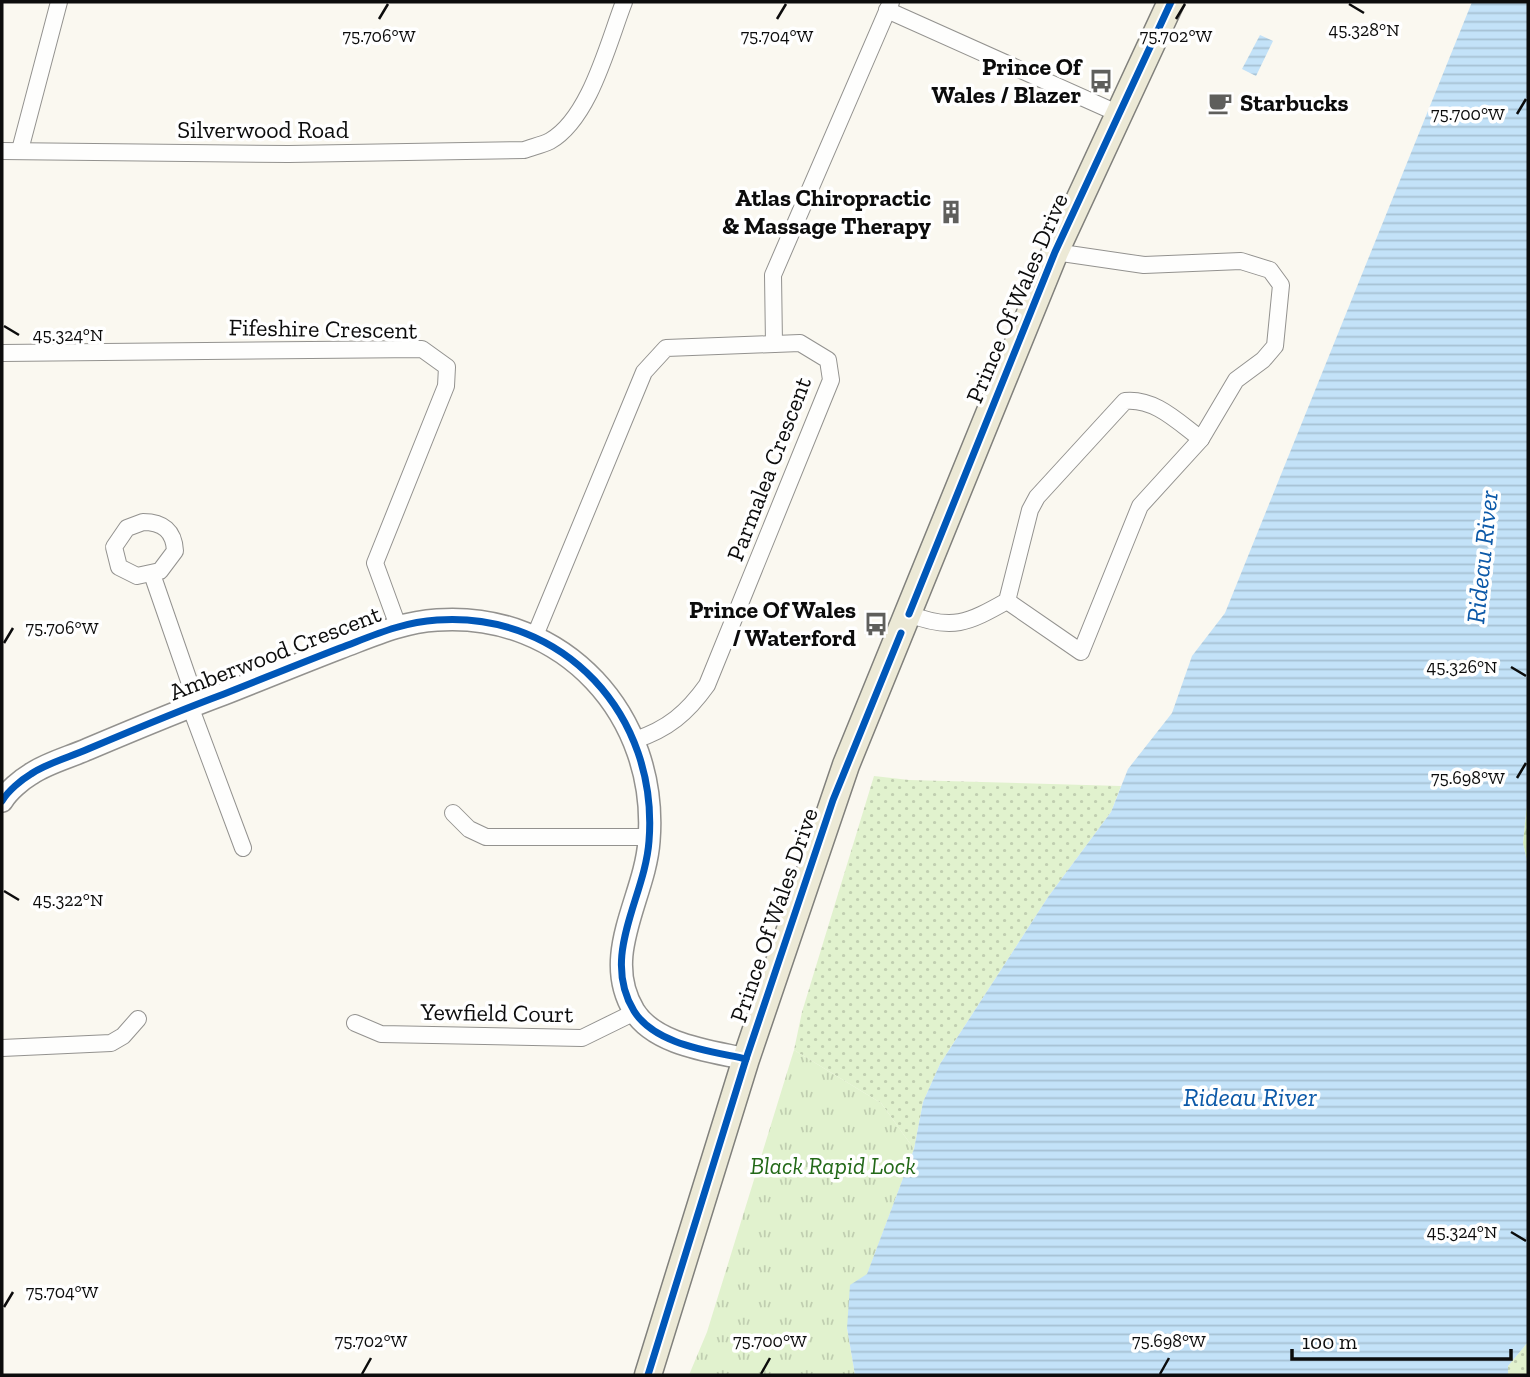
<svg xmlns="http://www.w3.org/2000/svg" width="1530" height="1377" font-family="'Zilla Slab',serif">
<defs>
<pattern id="grass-dots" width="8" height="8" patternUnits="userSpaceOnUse" patternTransform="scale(1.75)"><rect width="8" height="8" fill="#e1f2ce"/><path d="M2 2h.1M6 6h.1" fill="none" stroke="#c0ceb0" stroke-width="1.8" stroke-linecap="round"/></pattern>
<pattern id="forest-firs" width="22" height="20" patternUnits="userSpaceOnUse" patternTransform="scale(1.75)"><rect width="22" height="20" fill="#d0eabb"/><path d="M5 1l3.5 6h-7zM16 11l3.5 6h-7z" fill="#b1c8a0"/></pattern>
<pattern id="park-tufts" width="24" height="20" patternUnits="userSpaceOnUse" patternTransform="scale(1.75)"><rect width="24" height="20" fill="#e1f2ce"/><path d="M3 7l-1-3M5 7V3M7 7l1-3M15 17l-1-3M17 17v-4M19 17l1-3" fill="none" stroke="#c0ceb0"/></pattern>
<pattern id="water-rules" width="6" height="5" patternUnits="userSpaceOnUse" patternTransform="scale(1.75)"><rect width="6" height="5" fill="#c3e2f8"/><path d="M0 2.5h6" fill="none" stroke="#a6c1d3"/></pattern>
</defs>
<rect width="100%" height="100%" fill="#faf8f0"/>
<g fill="url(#grass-dots)">
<path d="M874 776 909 780 1121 786 1111 812 1048 897 940 1064 923 1102 914 1149 881 1103 794 1050 802 1012Z"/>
<path d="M1528 1342V1375H1508V1366Z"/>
</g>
<path fill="url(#forest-firs)" d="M1528 794V866L1523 843Z"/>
<path fill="url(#park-tufts)" d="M794 1050 881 1103 914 1149 847 1328 855 1375H689L707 1332Z"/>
<g fill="url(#water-rules)">
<path d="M1472 2H1528V794L1523 843 1528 866V1342L1508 1366V1375H855L847 1328 850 1285 867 1274 914 1149 923 1102 940 1064 1048 897 1111 812 1128 769 1172 713 1192 656 1225 613Z"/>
<path d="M1260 35 1273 41 1256 76 1242 69Z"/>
</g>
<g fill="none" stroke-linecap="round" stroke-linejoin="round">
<g stroke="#93928f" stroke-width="18">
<g id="minor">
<path d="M887 10 1117 113"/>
<path d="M20 150 59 2"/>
<path d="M2 151 289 154 524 150C532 147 542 145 550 141 590 118 608 43 624 2"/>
<path d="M774 344 773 275 891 2"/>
<path d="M2 353 422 349 447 367 446 386 375 563 398 626"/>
<path d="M143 522C163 522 174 531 175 551L160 571 137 576 119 567 114 547 127 528Z"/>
<path d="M152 574 197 704"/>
<path d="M1007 601 1081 652 1140 506 1201 439 1236 380 1263 360 1275 346 1281 285 1270 270 1241 261 1144 265 1055 252"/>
<path d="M909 614C952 631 968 623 1007 601L1030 510 1037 497 1125 401C1155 398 1178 422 1201 439"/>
<path d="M534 638 644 372 666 348 800 343 828 360 831 380 707 685C687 713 668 729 635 740"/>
<path d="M190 706 243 848"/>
<path d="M453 813 469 829 486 837H650"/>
<path d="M355 1023 381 1034 582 1038 635 1012"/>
<path d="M2 1048 111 1043 123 1036 138 1019"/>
</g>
</g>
<g stroke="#93928f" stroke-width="24">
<path id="tertiary" d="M2 801C8 791 21 780 31 774 47 763 70 757 88 749 133 730 178 711 224 694 262 679 301 663 340 648 372 636 402 622 437 620 564 611 659 716 649 841 645 898 600 955 634 1011 655 1045 711 1051 746 1059"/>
</g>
<g stroke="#80807c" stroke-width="29">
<path id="primary" d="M648 1375 746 1059 846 765 1055 252 1171 2"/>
</g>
<use href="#minor" stroke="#fefefd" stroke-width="16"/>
<use href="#tertiary" stroke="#fefefd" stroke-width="21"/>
<use href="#primary" stroke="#ece9d6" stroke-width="26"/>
<g stroke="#fff" stroke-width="11">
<g id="cycleway">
<path d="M909 614 1055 252 1171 2"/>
<path d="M2 801C8 791 21 780 31 774 47 763 70 757 88 749 133 730 178 711 224 694 262 679 301 663 340 648 372 636 402 622 437 620 564 611 659 716 649 841 645 898 600 955 634 1011 655 1045 711 1051 746 1059"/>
<path d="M648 1375 746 1059 833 800 901 633"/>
</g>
</g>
<use href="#cycleway" stroke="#0057b8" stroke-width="7"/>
</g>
<path fill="none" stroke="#0c0c0c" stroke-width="2.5" d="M1349 4 1364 13M379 19 388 4M777 19 786 4M1176 19 1185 4M1517 114 1526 99M4 326 19 335M4 643 13 628M1511 667 1526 676M1517 778 1526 763M4 891 19 900M1511 1232 1526 1241M4 1307 13 1292M362 1374 371 1358M761 1374 770 1358M1160 1374 1169 1358"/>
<defs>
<g id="bus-bare" transform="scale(1.89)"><path d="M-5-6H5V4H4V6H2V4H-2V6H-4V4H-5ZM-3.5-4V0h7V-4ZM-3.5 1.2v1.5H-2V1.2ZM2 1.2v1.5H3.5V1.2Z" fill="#5f5f5c" stroke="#fff" stroke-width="2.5" paint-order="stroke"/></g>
<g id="cafe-bare" transform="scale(1.89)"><path d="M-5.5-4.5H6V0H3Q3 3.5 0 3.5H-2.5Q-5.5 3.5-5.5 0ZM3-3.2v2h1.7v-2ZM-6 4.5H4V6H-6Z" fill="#5f5f5c" stroke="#fff" stroke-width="2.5" paint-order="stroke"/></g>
<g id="building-bare" transform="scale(1.89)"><path d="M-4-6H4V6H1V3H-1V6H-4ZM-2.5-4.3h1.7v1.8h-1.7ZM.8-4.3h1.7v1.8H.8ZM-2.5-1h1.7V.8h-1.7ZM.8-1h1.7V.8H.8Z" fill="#5f5f5c" stroke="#fff" stroke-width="2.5" paint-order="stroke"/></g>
</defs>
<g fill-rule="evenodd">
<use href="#bus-bare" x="1101" y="81"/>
<use href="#cafe-bare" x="1220" y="103"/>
<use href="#building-bare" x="951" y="212"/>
<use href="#bus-bare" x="876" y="624"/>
</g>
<g text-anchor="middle" stroke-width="7" stroke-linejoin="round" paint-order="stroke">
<g font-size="24" font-weight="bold" fill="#0c0c0c" stroke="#fff" text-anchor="end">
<text x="1081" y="75">Prince Of<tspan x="1081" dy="28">Wales / Blazer</tspan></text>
<text x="1240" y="111" text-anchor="start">Starbucks</text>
<text x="931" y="206">Atlas Chiropractic<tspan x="931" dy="28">&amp; Massage Therapy</tspan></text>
<text x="856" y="618">Prince Of Wales<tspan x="856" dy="28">/ Waterford</tspan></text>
</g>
<g font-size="24" fill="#0c0c0c" stroke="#fff">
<text x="263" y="138">Silverwood Road</text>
<text transform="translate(1017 298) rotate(-67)" y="8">Prince Of Wales Drive</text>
<text transform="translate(323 329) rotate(1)" y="8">Fifeshire Crescent</text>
<text transform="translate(769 469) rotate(-69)" y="8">Parmalea Crescent</text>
<text transform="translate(275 653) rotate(-21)" y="8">Amberwood Crescent</text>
<text transform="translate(774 915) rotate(-71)" y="8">Prince Of Wales Drive</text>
<text transform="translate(497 1013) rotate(1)" y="8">Yewfield Court</text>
</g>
<g font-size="24" font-style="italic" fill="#236918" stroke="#fff">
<text x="833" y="1174">Black Rapid Lock</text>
</g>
<g font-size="26" font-style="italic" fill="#0c59a8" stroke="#fff">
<text transform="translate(1482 557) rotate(-84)" y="9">Rideau River</text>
<text x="1250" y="1106">Rideau River</text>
</g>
</g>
<g font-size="18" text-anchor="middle" fill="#0c0c0c" stroke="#fff" stroke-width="7" stroke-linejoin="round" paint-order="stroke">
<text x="1364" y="36">45.328°N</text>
<text x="379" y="42">75.706°W</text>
<text x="777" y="42">75.704°W</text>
<text x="1176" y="42">75.702°W</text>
<text x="1468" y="120">75.700°W</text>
<text x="68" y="341">45.324°N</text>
<text x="62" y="634">75.706°W</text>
<text x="1462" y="673">45.326°N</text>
<text x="1468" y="784">75.698°W</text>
<text x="68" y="906">45.322°N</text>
<text x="1462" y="1238">45.324°N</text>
<text x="62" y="1298">75.704°W</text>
<text x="371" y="1347">75.702°W</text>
<text x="770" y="1347">75.700°W</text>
<text x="1169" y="1347">75.698°W</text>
</g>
<rect width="1530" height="1377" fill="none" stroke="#0c0c0c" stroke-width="7"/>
<path d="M1292 1349v10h219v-10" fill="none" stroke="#0c0c0c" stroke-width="3.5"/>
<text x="1302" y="1349" font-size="21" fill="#0c0c0c" stroke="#ffffff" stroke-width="5" paint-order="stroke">100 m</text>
</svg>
